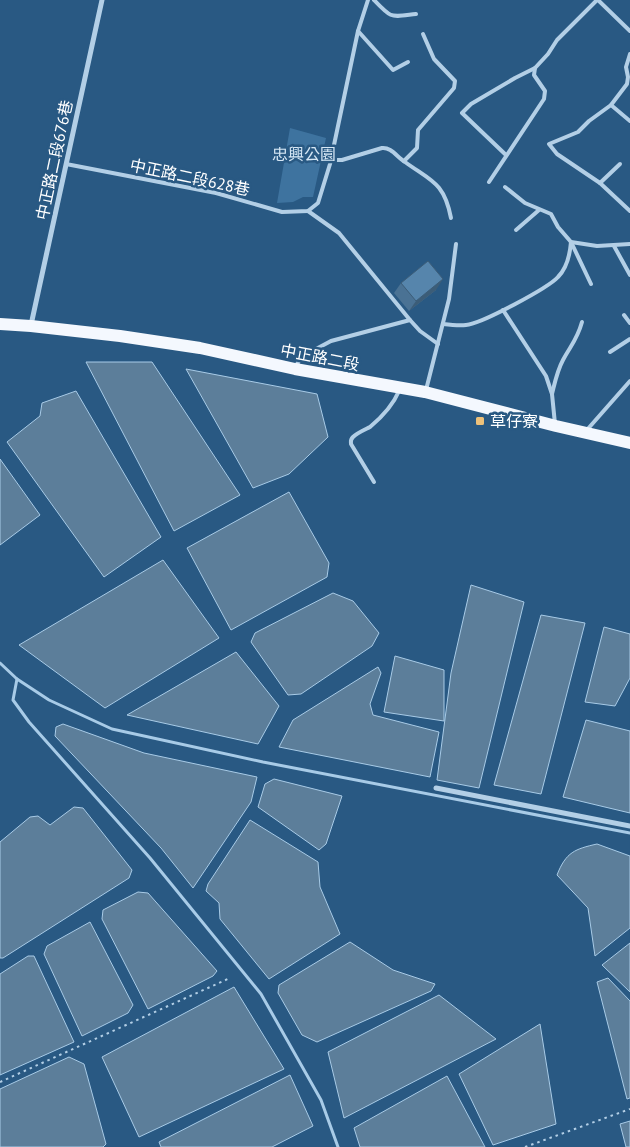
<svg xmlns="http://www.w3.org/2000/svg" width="630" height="1147" font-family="'PT Sans','Noto Sans TC',sans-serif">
<rect width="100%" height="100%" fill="#295983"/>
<path fill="#3e739f" d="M290 128 326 138 313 197H303L293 202 277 203Z"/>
<g fill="#5c7e9a" stroke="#a8cbe7">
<path d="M86 362H152L240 495 174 531Z"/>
<path d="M186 369 317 394 328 437 289 474 253 488Z"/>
<path d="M76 391 161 537 104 577 7 442 40 416 42 403Z"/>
<path d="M0 459 40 515 0 545Z"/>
<path d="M289 492 329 563 327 577 231 630 187 548Z"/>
<path d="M163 560 219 638 105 708 19 645Z"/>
<path d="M471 585 524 602 479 788 437 780 451 673Z"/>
<path d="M333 593 353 601 379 633 372 646 301 694 288 695 251 642 255 633Z"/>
<path d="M541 615 585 623 541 794 494 785Z"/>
<path d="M604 627 630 634V678L615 706 585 702Z"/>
<path d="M236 652 279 706 258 744 127 715Z"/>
<path d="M395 656 444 670V721L384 712Z"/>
<path d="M378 667 381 673 370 704 373 715 439 732 430 777 279 747 293 720Z"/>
<path d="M586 720 630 731V813L563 797Z"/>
<path d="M63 724 144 753 257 777 251 802 193 888 161 848 55 736 56 727Z"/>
<path d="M274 779 342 796 326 844 319 850 258 807 265 784Z"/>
<path d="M74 807 83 808 132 870 129 878 3 958H0V842L30 817 38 816 50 825Z"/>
<path d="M250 820 318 862 320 887 340 934 269 979 220 919 219 903 206 891 208 884Z"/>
<path d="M597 844 630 856V928L595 956 588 908 557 875C566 852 575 849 597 844Z"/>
<path d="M138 892 148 893 217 971 213 976 148 1009 102 919 103 910Z"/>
<path d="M90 922 133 1005 128 1013 82 1036 44 954 47 946Z"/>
<path d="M350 942 393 970 435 984 431 991 317 1042 302 1035 278 993 279 985Z"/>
<path d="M630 943V992L602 965Z"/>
<path d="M28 956H34L74 1042 0 1075V974Z"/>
<path d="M608 978 630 1001V1098L627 1099 597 982Z"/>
<path d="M234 987 284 1069 139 1137 102 1057Z"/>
<path d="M439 995 496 1039 344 1118 328 1052Z"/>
<path d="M540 1024 556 1124 493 1145 459 1074Z"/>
<path d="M69 1057 84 1064 106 1144 103 1147H0V1089Z"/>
<path d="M290 1075 313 1126 272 1147H161L159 1142Z"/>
<path d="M447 1076 485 1147H360L354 1128Z"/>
<path d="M630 1121V1147H626L620 1124Z"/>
</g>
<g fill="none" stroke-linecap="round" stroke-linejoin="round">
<g stroke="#a8cbe7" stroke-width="3">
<path d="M0 663 17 679 49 700 112 729 263 762 630 833"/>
<path d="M17 679 13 700 29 722 150 858 261 994 321 1100 338 1147"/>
</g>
<g stroke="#b3cfe6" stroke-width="2" stroke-dasharray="2.5 4" stroke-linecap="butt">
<path d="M0 1082 230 978"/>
<path d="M525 1147 630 1109"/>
</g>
<g stroke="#b3cfe6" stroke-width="4">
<path d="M374 0C392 19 390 17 416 14"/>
<path d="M598 0 630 31"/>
<path d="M358 31 393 70 408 62"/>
<path d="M630 54 626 67 628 77 627 84 611 105 589 121 578 132 549 144 557 154 600 183 630 211"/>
<path d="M611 105 630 121"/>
<path d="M333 150 335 160H342L382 148C391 147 397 157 405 162 431 181 444 182 451 218"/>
<path d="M506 155 462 113 471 104 515 78 535 68"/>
<path d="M404 161 417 148 418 130 454 88 455 81 434 59 423 34"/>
<path d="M66 164 216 193 282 212 308 211 318 203 330 164 358 31 368 0"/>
<path d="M489 182 544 99 545 91 534 75 535 68 548 54 557 40 597 0"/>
<path d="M600 183 620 164"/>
<path d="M505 187 525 203 551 214 558 227 571 242 597 246 630 244"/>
<path d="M308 211 339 233 410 320 420 331 438 344"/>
<path d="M516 230 539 210"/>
<path d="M572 244 591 284"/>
<path d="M614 246 630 275"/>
<path d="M503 310 546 376 552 394 555 424"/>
<path d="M624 315 630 323"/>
<path d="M443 324C451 325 459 326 466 325 481 324 548 288 558 277 567 268 570 254 571 242"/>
<path d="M610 352 630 339"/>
<path d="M295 368 301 357 331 341 410 320"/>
<path d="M426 390 449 299 456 244"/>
<path d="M552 394C555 382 557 371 563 360 571 345 577 340 582 322"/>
<path d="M586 431 630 381"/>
<path d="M374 482 351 444C351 441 350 440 353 437 357 433 364 430 370 427 382 417 393 405 399 391"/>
</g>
<g stroke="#b3cfe6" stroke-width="5">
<path d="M31 325 102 0"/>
<path d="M436 788 630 826"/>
</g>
<path stroke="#f4f8fe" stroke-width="12" d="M0 324 31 326 120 336 200 348 295 369 425 392 556 426 630 443"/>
</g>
<path fill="#4a7294" d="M401 283 436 290 409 311 394 293Z"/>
<path fill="#3c5d78" d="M443 279 436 290 409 311 416 301Z"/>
<path fill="#5685ac" stroke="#3c5d78" d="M428 261 443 279 416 301 401 283Z"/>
<rect fill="#edc17a" stroke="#295983" stroke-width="2" x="475" y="416" width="10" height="10" rx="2.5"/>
<g text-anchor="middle" stroke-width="5" stroke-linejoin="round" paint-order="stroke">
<g font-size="16" fill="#d6e7f5" stroke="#295983">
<text x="304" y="160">忠興公園</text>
</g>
<g font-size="16" fill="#fff" stroke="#295983">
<text transform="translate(54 160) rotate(-78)" y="6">中正路二段676巷</text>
<text transform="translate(190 177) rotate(12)" y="6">中正路二段628巷</text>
<text transform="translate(320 357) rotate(11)" y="6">中正路二段</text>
</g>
<g font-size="16" fill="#fff" stroke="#295983" text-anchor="start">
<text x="490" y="427">草仔寮</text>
</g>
</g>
</svg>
